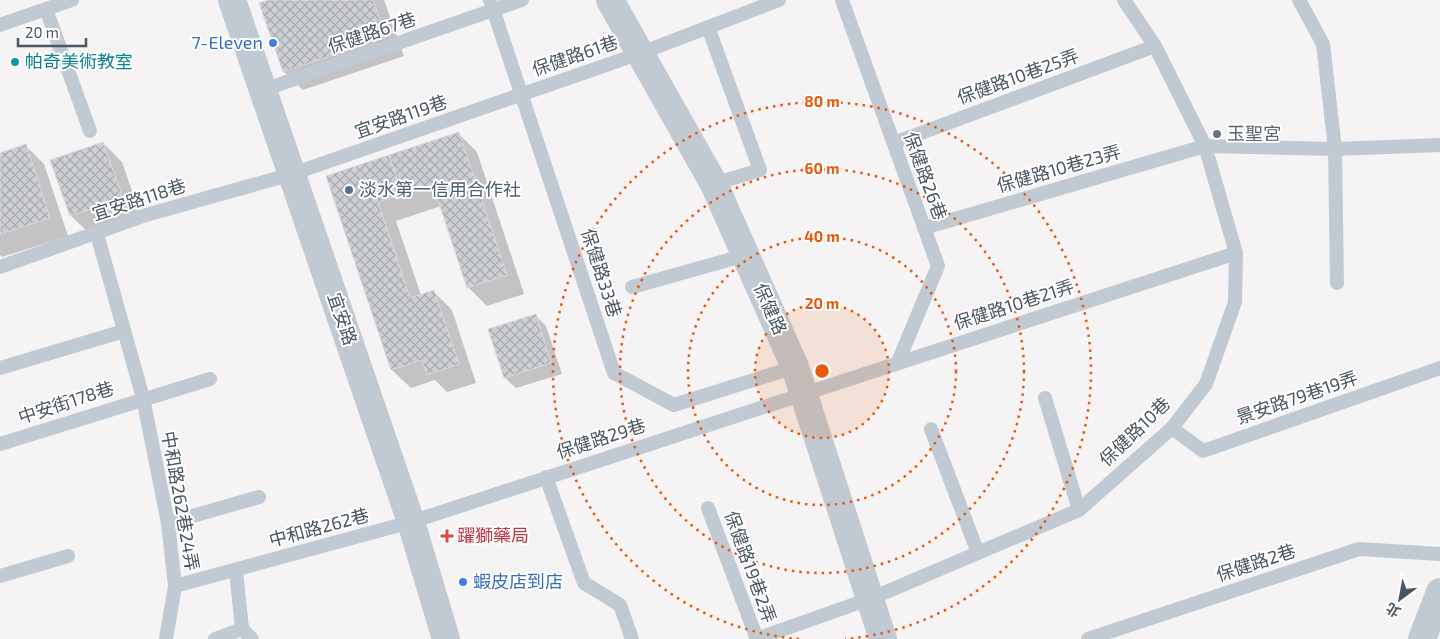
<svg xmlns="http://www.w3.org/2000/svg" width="1440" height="639" font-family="'Exo 2','Noto Sans TC',sans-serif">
<defs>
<pattern id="building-cross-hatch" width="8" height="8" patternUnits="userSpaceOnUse" patternTransform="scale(1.25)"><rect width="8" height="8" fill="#cdcfd5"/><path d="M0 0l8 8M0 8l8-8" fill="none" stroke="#a8abb0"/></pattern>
</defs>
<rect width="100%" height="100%" fill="#f5f3f3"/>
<g fill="#0003">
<path d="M273 0H384L404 56 303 90 284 72 261 4Z"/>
<path d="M458 133 477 152 524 294 487 306 468 287 441 206 396 221 421 295 433 291 452 310 476 383 447 392 435 380 411 388 392 370 327 177Z"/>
<path d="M103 143 122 162 141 217 90 234 71 216 52 161Z"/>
<path d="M26 146 44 164 68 236 2 257 0 255V154Z"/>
<path d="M535 315 546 326 562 374 516 388 505 378Z"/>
</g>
<g fill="url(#building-cross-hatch)" stroke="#d7d9de">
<path d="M269 0H373L386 37 283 72 259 3Z"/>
<path d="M459 132 507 275 467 288 433 185 402 194 389 155Z"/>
<path d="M103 142 123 198 70 216 50 160Z"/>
<path d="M26 144 50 218 0 234V153Z"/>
<path d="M389 155 402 194 378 202 410 298 434 290 459 364 427 375 422 360 391 370 326 176Z"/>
<path d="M536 314 551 363 504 378 488 329Z"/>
</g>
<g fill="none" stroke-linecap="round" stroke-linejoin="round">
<g stroke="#c1cad2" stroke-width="14">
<path d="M490 0 614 373 674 405 795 367"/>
<path d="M842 0 938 266 898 362"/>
<path d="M1299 0 1323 44 1335 149 1337 283"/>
<path d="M46 9 90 131"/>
<path d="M0 25 72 0"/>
<path d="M708 27 760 170 714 184"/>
<path d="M263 90 522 0"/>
<path d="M894 143 1155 46"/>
<path d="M924 228 1205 146 1335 149 1440 145"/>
<path d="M97 234 143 398 168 523 175 586 166 639"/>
<path d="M0 267 146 215 292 174 641 53 779 0"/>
<path d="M632 287 746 255"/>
<path d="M0 368 124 331"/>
<path d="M1045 398 1079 510"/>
<path d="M1172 428 1203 451 1440 368"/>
<path d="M931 429 978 553"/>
<path d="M0 444 210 379"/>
<path d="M546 477 584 583 620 605 632 639"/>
<path d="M708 508 757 639"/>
<path d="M168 523 259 497"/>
<path d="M236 570 242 629 252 639"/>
<path d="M0 576 68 556"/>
<path d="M175 586 411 522 1236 253"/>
<path d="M215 639 242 629"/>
<path d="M756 639 872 598 1079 510 1172 428 1206 384 1235 302 1236 253 1205 146 1155 46 1124 0"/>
<path d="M1088 639 1359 549 1440 554"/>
</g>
<g stroke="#c1cad2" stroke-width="28">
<path d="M232 0 411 522 446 639"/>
<path d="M610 0 714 184 795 367 883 639"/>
<path d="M1422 639 1440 592"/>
</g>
</g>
<circle cx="822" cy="371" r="67" fill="#e8590c" fill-opacity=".12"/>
<g fill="none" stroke="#e8590c" stroke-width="2.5" stroke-dasharray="2.5 5">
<circle cx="822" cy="371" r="67"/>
<circle cx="822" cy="371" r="134"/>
<circle cx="822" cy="371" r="202"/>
<path d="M799 639A269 269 0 1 1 845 639"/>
</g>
<g fill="#3f7fe0" stroke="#fff" stroke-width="2">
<circle cx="273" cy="43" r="5"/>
<circle cx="463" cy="582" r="5"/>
</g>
<circle fill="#0f9aa8" stroke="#fff" stroke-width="2" cx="15" cy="62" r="5"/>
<circle fill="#6b7280" stroke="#fff" stroke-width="2" cx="1217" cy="134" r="5"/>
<circle fill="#5c6f8a" stroke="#fff" stroke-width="2" cx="349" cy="190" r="5"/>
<path fill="#e0444e" stroke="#fff" stroke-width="2" d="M444.5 528.5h5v5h5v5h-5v5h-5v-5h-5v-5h5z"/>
<g text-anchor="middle" stroke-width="4" stroke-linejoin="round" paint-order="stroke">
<g font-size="18" fill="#4a5661" stroke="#fff">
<text transform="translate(372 33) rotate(-19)" y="6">保健路67巷</text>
<text transform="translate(575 56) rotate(-19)" y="6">保健路61巷</text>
<text transform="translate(1018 77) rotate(-20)" y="6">保健路10巷25弄</text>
<text transform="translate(401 117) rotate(-19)" y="6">宜安路119巷</text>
<text transform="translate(1059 169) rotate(-16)" y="6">保健路10巷23弄</text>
<text transform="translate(925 176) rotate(70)" y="6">保健路26巷</text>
<text transform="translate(139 200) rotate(-18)" y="6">宜安路118巷</text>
<text transform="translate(601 273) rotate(72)" y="6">保健路33巷</text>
<text transform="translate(1014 305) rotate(-18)" y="6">保健路10巷21弄</text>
<text transform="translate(770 309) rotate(66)" y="6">保健路</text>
<text transform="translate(342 319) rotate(71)" y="6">宜安路</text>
<text transform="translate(1297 398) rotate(-19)" y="6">景安路79巷19弄</text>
<text transform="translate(66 403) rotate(-18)" y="6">中安街178巷</text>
<text transform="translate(1135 432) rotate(-44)" y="6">保健路10巷</text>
<text transform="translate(601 439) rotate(-18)" y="6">保健路29巷</text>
<text transform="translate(180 501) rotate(80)" y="6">中和路262巷24弄</text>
<text transform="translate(319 528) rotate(-15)" y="6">中和路262巷</text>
<text transform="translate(1256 563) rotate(-18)" y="6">保健路2巷</text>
<text transform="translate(750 567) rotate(70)" y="6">保健路19巷2弄</text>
</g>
<g font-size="18" fill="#366cbe" stroke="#fff" text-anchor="end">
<text x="263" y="49">7-Eleven</text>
<text x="473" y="588" text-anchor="start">蝦皮店到店</text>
</g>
<g font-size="18" fill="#0d838f" stroke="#fff" text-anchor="start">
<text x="25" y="68">帕奇美術教室</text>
</g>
<g font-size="18" fill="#5b616d" stroke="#fff" text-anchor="start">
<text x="1227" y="140">玉聖宮</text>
</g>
<g font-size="18" fill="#4e5e75" stroke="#fff" text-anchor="start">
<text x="359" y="196">淡水第一信用合作社</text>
</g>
<g font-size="18" fill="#be3a42" stroke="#fff" text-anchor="start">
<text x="457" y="542">躍獅藥局</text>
</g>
</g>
<circle cx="822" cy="371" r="8" fill="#e8590c" stroke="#fff" stroke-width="2.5"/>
<g font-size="15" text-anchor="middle" font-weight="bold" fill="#e8590c" stroke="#fff" stroke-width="4" stroke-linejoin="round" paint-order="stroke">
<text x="822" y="107">80 m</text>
<text x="822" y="174">60 m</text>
<text x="822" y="242">40 m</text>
<text x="822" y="309">20 m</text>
</g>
<g transform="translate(1400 599) rotate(212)" stroke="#ffffff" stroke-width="4" paint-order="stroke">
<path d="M0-4L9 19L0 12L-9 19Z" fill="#4a5661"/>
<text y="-8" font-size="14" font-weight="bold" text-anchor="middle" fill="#4a5661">北</text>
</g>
<path d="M18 38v8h68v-8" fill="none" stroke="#4a5661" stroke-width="2.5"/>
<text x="25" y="38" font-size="15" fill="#4a5661" stroke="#ffffff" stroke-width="4" paint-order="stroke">20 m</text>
</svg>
